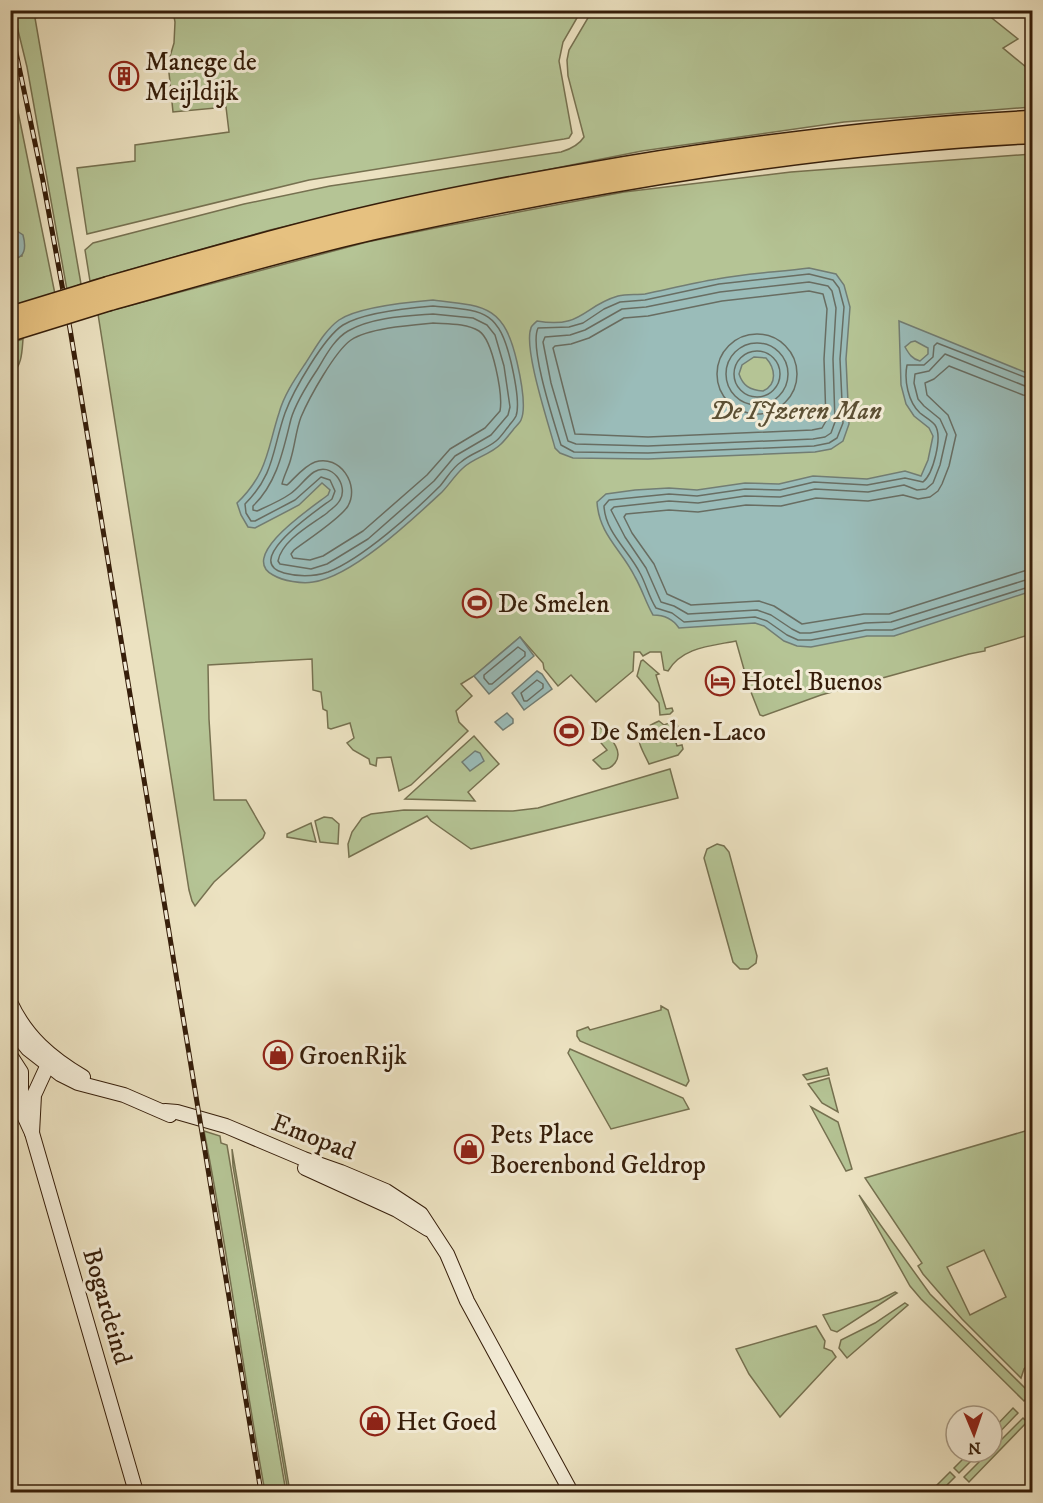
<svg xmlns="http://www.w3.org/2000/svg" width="1043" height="1503" font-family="'IM FELL DW Pica',serif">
<rect width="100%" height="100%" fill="#ece2c1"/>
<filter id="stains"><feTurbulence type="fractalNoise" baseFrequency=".00333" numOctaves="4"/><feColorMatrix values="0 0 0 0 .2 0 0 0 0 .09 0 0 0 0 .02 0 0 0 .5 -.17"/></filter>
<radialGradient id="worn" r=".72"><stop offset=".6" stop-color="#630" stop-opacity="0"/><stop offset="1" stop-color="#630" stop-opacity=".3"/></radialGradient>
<g fill="#b5c495" stroke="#767150" stroke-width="1.5" fill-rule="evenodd">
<path d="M10 11H58L35 18 81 284 67 290 27 67 16 22H11Z"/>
<path d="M173 11H581L563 42 559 61 572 133 569 138 564 139 309 180 87 234 77 168 135 161V145L229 132 226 107 173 112 168 63 174 43 175 22Z"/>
<path d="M592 11H983L1018 39 1003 48 1032 72V107L844 122 642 151 439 191 270 230 90 281 85 250 93 243 244 204 330 186 561 152C571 149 579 145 584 137L568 76 567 60 569 50Z"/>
<path d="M10 72 55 294 11 306V258L22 256 17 231 11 234Z"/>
<path d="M1032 154V634L985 648V651L969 654 821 695 763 716 760 715 749 687 736 641C711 646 682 647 668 671L664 670 661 652H650L643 656 640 652H634L633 671 596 702 571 675 558 686 544 669 543 663 520 637 474 676 461 684 472 696 456 711 459 722 468 731 411 785 399 791 391 757 377 758 376 766 370 764 369 759 353 750 347 743 354 738 350 723 331 729 328 728 327 711 323 709 321 692 313 690 312 659 208 665 209 719 214 800H246L265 833 263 838 214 882 195 906 192 901 189 890 98 314 367 242 435 228 624 192 791 172Z"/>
<path d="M23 339C22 352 22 366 11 375V343Z"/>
<path d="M643 660 659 674 656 675 666 709 672 708 673 711 670 714 660 715 659 703 637 676 641 661Z"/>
<path d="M659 721 664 725 672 722 677 724 678 727 672 730 677 746 682 745 683 749 678 755 649 764C637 739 631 733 659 721Z"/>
<path d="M599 726C608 736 625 750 615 763 611 768 608 769 602 769L593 760 607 750 592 732Z"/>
<path d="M474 736 499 764 468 792 475 801 405 799Z"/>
<path d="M670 769 678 798 471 849 431 821 427 816 349 857 348 844 352 832 362 818 371 814 404 810 513 811 538 808Z"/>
<path d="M324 817 332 818 339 824 338 844 320 842 315 821Z"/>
<path d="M311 823 316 842 287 837V834Z"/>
<path d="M717 844 724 846 729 852 757 956 756 963 748 969H740L733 962 704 858 707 849Z"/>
<path d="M661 1006 668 1010 689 1081 686 1086 580 1041 577 1036V1031L588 1027 590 1030 661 1010Z"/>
<path d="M570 1049 683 1098 689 1109 611 1129 568 1053Z"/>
<path d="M827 1068 829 1075 807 1080 803 1075Z"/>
<path d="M829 1078 838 1112 822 1103 808 1084Z"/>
<path d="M811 1107 838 1122 852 1169 846 1171Z"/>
<path d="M1032 1129V1361L1024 1369 1021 1378 962 1319 923 1274 918 1266 922 1263 865 1178ZM984 1250 1006 1297 970 1315 947 1267Z"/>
<path d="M204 1131 220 1136 221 1143 227 1145 286 1492H265C243 1372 228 1251 204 1131Z"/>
<path d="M232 1149 290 1492H288L233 1166Z"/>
<path d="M859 1195 930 1294 1031 1394 1024 1401 921 1299 910 1286Z"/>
<path d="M895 1292 897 1293 837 1332 831 1330 823 1315 879 1300Z"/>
<path d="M905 1303 908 1305 847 1358 839 1348 841 1340 875 1323Z"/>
<path d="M816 1326 825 1341 824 1348 832 1351 836 1357 780 1417 749 1374 736 1349Z"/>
<path d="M1013 1408 1018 1413 992 1440V1430Z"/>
<path d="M1023 1418 1027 1422 969 1482 964 1477 989 1452H992V1449Z"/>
<path d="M970 1452H980L959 1473 954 1468Z"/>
<path d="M950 1472 955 1477 940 1492H930Z"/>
</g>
<g fill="#9abcb9" stroke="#727d73" stroke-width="1.5" fill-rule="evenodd">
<path d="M17 231 23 235C26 246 26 260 11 258V234Z"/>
<path d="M809 268 836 274 844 285 850 307 846 359 849 424 843 441 831 449 815 452 648 459 573 458 560 453 555 448C549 425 523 348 531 328 531 326 536 322 537 321 582 329 583 306 618 296 626 294 636 295 645 294 669 289 693 283 717 279 747 273 779 272 809 268ZM754 357 766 358C775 368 778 384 763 391 750 390 743 386 739 374L742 365Z"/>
<path d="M433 300C485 306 504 305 517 362 520 375 527 407 521 420 520 423 515 427 513 430 509 435 505 440 501 444 490 455 473 458 463 468 455 475 449 485 442 492 413 519 352 577 313 582 302 584 283 581 273 575 237 556 314 506 328 495L330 490 322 483 299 505 255 528 248 527 241 515 237 503C268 473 267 450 279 413 284 395 295 379 305 364 315 349 324 331 339 320 358 307 409 302 433 300Z"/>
<path d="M899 321 1032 375V591L894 636H867L811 647 797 646 784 641 764 626 755 623 679 628C673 619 664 615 653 615 646 603 642 589 635 577 622 550 599 535 597 502L606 494 635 490 669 488 697 490 745 483 779 484 813 476 867 479 905 471 921 476 928 460 933 436 929 428 914 416 906 404 901 385ZM915 341 928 348V354L920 361C912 359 909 354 905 347L911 342Z"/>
<path d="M520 637 534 656 489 694 474 676Z"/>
<path d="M537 671 542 674 552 689 524 710 512 693Z"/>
<path d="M507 713 513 719V723L503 730 495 722Z"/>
<path d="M475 751 480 753 484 761 470 771 462 762Z"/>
</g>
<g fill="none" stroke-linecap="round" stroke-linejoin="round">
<g stroke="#686d62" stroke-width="1.5">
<path d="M809 274 833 280 839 288 844 307 840 359 843 423 837 438 829 443 814 446 648 453 574 452 561 445C554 422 529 347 538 328L569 327 583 323 604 309 620 302 645 300 719 284Z"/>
<path d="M809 282 828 286 832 291 836 308 833 359 835 422 831 433 825 437 813 439 648 446 576 444 568 441 551 383 543 342 545 337 570 335 585 330 622 309 646 307 720 292Z"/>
<path d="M809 291 823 294 827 309 824 359 826 421 822 428 812 430 648 437 575 434 553 348 555 346 571 344 589 338 624 318 648 316 722 301Z"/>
<path d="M433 306C483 311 498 308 511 362 514 375 520 405 516 416 514 420 510 424 508 427 504 432 500 438 496 441 485 450 471 453 461 462 452 468 447 478 440 486 414 512 362 559 328 572 313 577 299 577 284 573 240 561 319 509 332 499L335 491 330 480 321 477 295 500 255 521H251L246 513 245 504C275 474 272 450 285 413 293 391 324 337 343 325 364 312 408 308 433 306Z"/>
<path d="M433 314 473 318 487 325 495 335 504 366 510 407 508 415 491 435 455 456 434 481 368 539 327 564 311 569 280 564 278 561C282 540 311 525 327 513 331 509 337 506 340 500 349 485 331 461 314 472 305 478 299 488 290 494 280 501 268 506 257 511L253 510V506C277 483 283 451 291 419 296 402 307 385 317 370 325 357 334 339 348 331 372 317 406 316 433 314Z"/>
<path d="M433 323C448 324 466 323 479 331 493 340 503 395 500 411L485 428 450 449 427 475 363 531 323 556 310 560 293 558 291 554 294 550C307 540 340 519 348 506 360 485 340 454 315 462 304 466 295 478 287 485L282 484C284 475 289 467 291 458 295 445 296 430 301 417 309 398 335 351 351 340 369 328 411 325 433 323Z"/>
<circle cx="757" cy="374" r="40"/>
<circle cx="757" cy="374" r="31"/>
<circle cx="757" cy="374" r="23"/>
<path d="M1032 380 937 343 934 346 933 357 924 365H907C904 380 908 402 920 413 925 417 931 420 935 425 943 437 933 474 923 482L905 478 867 485 814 482 780 490 745 489 697 496 669 494 609 500 604 506C605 532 629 551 640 573 646 584 649 597 656 608L672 613 684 622 755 617 767 621 787 635 798 640H811L866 630H892L1032 586"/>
<path d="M1032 387 1025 386 945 354 929 371 915 374 914 383 918 399 924 406 940 419 947 434 940 465 933 483 926 489 917 490 904 485 868 492 815 489 780 497 745 496 698 503 669 501 614 507 611 510 625 537 646 568 661 602 674 606 688 614 757 610 771 615 792 629 800 633H810L865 623 891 622 1032 578"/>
<path d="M1032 396 1023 395 949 366 934 379 925 383 927 395 948 415 956 435 949 466 942 484 938 491 930 497 918 499 903 495 868 501 816 498 781 506 746 505 698 512 669 510 626 514 624 517 632 533 654 564 667 594 691 605 759 601 774 606 802 624 864 614H889L1024 571 1032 569"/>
<path d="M518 647 525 652V656L492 684H489L484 678V675Z"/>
<path d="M537 680 543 684V688L527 701H524L521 693Z"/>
</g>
<g stroke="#361e0a" stroke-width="16">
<g id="secondary">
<path d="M10 1002C26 1037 51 1058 83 1077"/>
<path d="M10 1027 28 1049 60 1074 78 1083 124 1095 170 1115"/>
<path d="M10 1055 21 1072V1109L32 1133 136 1492"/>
<path d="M165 1111 177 1112 226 1126 304 1159 341 1172 386 1191 421 1214 447 1254 467 1301 571 1492"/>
<path d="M32 1133 34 1095 51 1058"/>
<path d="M305 1168 397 1210 428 1229"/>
</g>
</g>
<g stroke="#361e0a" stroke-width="21">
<g id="highway">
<path d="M108 286C188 263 268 240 350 220 440 198 532 182 624 166 759 144 895 126 1032 120"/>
<path d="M110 301C200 276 289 249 379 229 594 182 813 145 1032 134"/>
</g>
</g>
<use href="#secondary" stroke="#f3ecd7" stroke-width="14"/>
<use href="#highway" stroke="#e6c180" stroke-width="18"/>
<g stroke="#361e0a" stroke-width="5">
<path id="rail" d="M10 24 43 181 70 329 261 1492"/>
</g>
<use href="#rail" stroke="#f3ecd7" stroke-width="3" stroke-dasharray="9" stroke-linecap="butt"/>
<g stroke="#361e0a" stroke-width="21" stroke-linecap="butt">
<g id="highway-bridge">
<path d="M10 316 108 286"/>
<path d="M10 332 110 301"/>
</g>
</g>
<use href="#highway-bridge" stroke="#e6c180" stroke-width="18"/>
</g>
<defs>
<g id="building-ring" transform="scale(1.5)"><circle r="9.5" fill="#f3ecd7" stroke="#8f2418" stroke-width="1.5"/><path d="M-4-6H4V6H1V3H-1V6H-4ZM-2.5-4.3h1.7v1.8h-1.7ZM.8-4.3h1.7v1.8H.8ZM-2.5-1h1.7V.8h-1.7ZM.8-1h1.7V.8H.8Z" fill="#8f2418"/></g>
<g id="stadium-ring" transform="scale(1.5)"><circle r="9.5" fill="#f3ecd7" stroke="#8f2418" stroke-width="1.5"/><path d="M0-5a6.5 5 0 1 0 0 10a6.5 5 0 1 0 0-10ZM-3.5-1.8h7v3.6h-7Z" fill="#8f2418"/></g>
<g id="hotel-ring" transform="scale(1.5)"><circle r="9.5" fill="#f3ecd7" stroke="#8f2418" stroke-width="1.5"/><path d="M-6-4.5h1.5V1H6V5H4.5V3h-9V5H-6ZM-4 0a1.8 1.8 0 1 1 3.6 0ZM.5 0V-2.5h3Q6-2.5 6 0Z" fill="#8f2418"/></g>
<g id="shop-ring" transform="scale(1.5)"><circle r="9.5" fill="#f3ecd7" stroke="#8f2418" stroke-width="1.5"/><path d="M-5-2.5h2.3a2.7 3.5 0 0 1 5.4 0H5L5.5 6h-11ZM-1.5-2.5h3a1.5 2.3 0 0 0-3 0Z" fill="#8f2418"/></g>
</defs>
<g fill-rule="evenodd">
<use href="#building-ring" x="124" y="76"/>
<use href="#stadium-ring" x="477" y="603"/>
<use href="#hotel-ring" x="720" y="681"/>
<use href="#stadium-ring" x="569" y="731"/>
<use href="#shop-ring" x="278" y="1055"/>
<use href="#shop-ring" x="469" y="1149"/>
<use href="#shop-ring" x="375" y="1421"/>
</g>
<g text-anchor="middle" stroke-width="6" stroke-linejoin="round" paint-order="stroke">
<g font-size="26" fill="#361e0a" stroke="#f3ecd7" text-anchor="start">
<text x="145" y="70">Manege de<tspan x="145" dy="30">Meijldijk</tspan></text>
<text x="498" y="612">De Smelen</text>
<text x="741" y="690">Hotel Buenos</text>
<text x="590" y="740">De Smelen-Laco</text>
<text x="299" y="1064">GroenRijk</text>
<text x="490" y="1143">Pets Place<tspan x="490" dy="30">Boerenbond Geldrop</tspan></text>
<text x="396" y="1430">Het Goed</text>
</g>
<g font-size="26" font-style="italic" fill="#5c5034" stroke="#f3ecd7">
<text x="796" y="419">De IJzeren Man</text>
</g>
<g font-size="26" fill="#361e0a" stroke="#f3ecd7">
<text transform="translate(314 1136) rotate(21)" y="9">Emopad</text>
<text transform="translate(108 1306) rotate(74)" y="9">Bogardeind</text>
</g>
</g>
<rect width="1043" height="1503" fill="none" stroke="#ece2c1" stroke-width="36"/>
<rect x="12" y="12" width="1019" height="1479" fill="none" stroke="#361e0a" stroke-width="3"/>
<rect x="18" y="18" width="1007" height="1467" fill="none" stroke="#361e0a" stroke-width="1.5"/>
<g transform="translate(974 1434) rotate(178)"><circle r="28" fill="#f3ecd7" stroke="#a79a85" stroke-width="1.5"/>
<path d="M0-4.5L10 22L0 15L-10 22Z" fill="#8f2418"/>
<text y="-9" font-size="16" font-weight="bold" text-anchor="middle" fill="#361e0a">N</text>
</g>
<rect width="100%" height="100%" filter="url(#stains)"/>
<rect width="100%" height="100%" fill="url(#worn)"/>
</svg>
